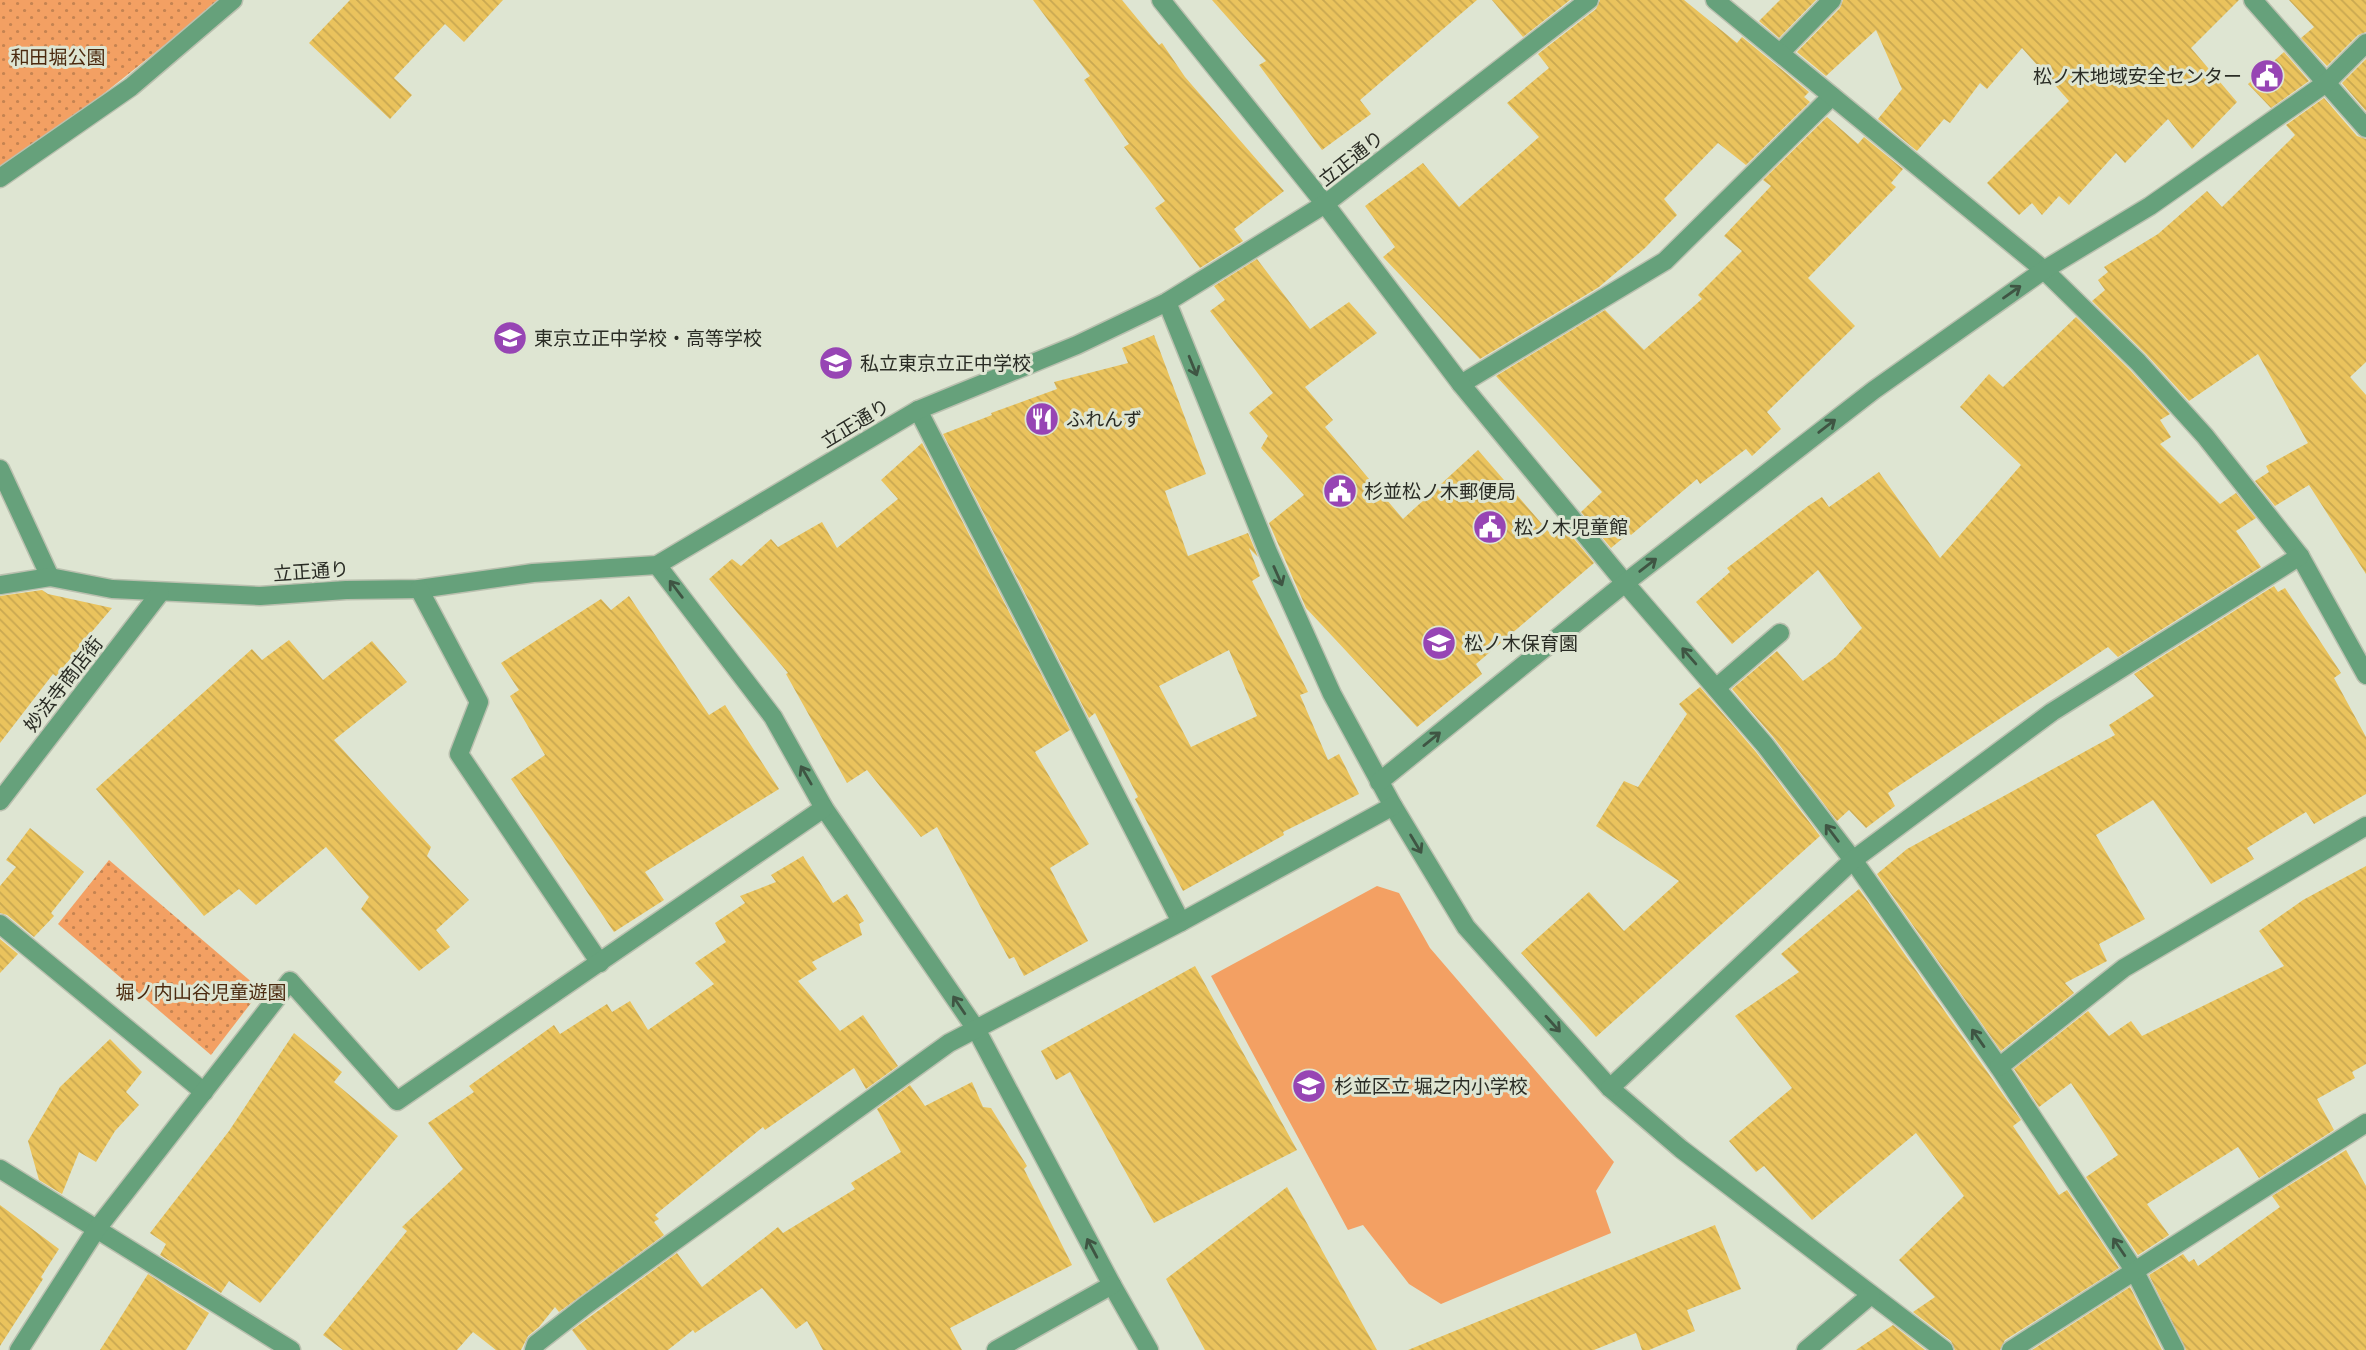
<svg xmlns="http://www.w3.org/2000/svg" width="2366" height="1350" font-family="Manrope,'Noto Sans JP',sans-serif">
<defs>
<pattern id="park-dots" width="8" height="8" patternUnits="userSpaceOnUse" patternTransform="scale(1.75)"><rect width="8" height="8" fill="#f3a063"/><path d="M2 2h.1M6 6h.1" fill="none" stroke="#c58351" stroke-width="1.8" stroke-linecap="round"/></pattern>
<pattern id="building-back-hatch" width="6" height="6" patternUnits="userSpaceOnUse" patternTransform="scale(1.75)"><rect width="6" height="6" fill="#eac35d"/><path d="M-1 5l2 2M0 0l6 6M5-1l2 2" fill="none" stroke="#c9a851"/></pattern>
</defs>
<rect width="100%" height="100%" fill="#dee5d2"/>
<path fill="#f3a063" d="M1377 886 1399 893 1430 948 1614 1162 1596 1191 1611 1233 1441 1304 1409 1284 1363 1225 1348 1230 1211 976Z"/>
<g fill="url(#park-dots)">
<path d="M0 0H221L102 95 0 168Z"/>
<path d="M109 860 261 990 211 1055 58 924Z"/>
</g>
<g fill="url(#building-back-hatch)" fill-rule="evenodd">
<path d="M350 0H503L464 42 445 24 394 78 412 95 390 119 309 43Z"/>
<path d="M1033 0H1122L1159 45 1162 43 1185 77 1284 191 1234 229 1243 241 1200 268 1155 208 1165 201 1124 147 1129 144 1084 80 1090 76Z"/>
<path d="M1212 0H1477L1360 100 1371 114 1322 150 1259 65 1266 61Z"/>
<path d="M1492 0H1570L1523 37Z"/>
<path d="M1600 0H1684L1737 43 1742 37 1809 92 1804 97 1810 102 1746 165 1718 143 1664 199 1677 215 1645 248 1599 287 1480 359 1383 257 1395 247 1365 206 1423 163 1459 207 1539 137 1507 103 1549 68 1538 54 1596 9Z"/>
<path d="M1780 0H1816L1779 38 1759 21Z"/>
<path d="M1843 0H2239L2191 48 2237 102 2192 149 2168 119 2125 163 2116 153 2069 205 2059 196 2042 215 2032 203 2019 215 1987 183 2069 101 2022 48 1987 89 1980 83 1950 123 1944 119 1917 151 1878 119 1902 89 1876 30 1826 76 1797 52 1840 8Z"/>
<path d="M2289 0H2366V32L2358 35 2327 66 2301 38 2314 27Z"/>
<path d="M2284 52 2309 81 2271 108 2248 84Z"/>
<path d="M2366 59V111L2342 83Z"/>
<path d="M2324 98 2357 136 2366 139V362L2350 377 2366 395V574L2309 485 2275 506 2255 481 2269 472 2266 466 2308 443 2258 354 2189 401 2146 354 2092 301 2105 290 2098 280 2108 272 2104 267 2158 234 2207 191 2222 207 2295 135 2286 125Z"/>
<path d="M1827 117 1858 144 1864 137 1903 169 1891 183 1896 187 1808 278 1855 326 1767 412 1781 429 1752 456 1746 449 1700 484 1697 479 1631 535 1629 533 1611 548 1581 512 1602 492 1496 376 1605 310 1644 350 1702 299 1698 295 1742 251 1724 236 1771 186 1763 180Z"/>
<path d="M1257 259 1310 329 1349 302 1377 333 1305 387 1333 420 1325 427 1403 519 1478 450 1554 538 1565 528 1594 563 1476 664 1482 674 1417 727 1306 608 1269 523 1304 495 1261 448 1268 436 1249 413 1273 393 1210 311 1225 300 1214 286Z"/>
<path d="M2076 317 2130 370 2170 414 2160 420 2171 437 2160 444 2220 504 2236 493 2256 518 2236 531 2261 567 2118 657 2108 647 1888 793 1895 806 1866 828 1849 810 1837 821 1774 738 1732 689 1777 651 1803 681 1836 657 1862 628 1818 570 1732 644 1696 602 1730 572 1727 568 1808 506 1822 497 1829 507 1879 472 1940 558 2021 465 1960 407 1989 374 2003 387Z"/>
<path d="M1154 335 1206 474 1165 491 1188 556 1248 533 1258 557 1249 548 1260 576 1252 581 1308 692 1300 695 1328 760 1339 754 1359 794 1283 832 1284 835 1183 891 1135 799 1138 797 1095 713 1089 718 943 434 992 415 991 413 1057 389 1054 382 1128 363 1122 348ZM1229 650 1257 716 1191 747 1159 686Z"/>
<path d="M922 443 1070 730 1035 752 1089 844 1050 868 1088 941 1024 976 1014 957 1009 959 937 827 921 837 867 770 847 783 786 674 788 673 709 579 732 559 741 566 771 539 778 547 822 522 837 548 898 499 881 480Z"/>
<path d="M2274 586 2278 592 2285 588 2341 673 2334 678 2366 737V794L2314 824 2306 812 2247 848 2254 859 2211 884 2153 800 2096 835 2145 919 2099 944 2107 961 2065 983 2074 993 2001 1051 1877 874 1907 849 2115 735 2109 725 2154 696 2134 674Z"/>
<path d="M42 590 48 594 112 608 78 648 57 677 53 674 0 743V596Z"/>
<path d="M629 596 709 715 725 705 779 789 645 872 664 900 614 932 511 779 545 755 510 696 519 690 501 663 601 599 611 610Z"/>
<path d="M289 640 323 680 372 641 407 682 334 740 431 847 427 856 469 900 436 930 450 947 419 971 361 909 369 897 326 847 256 905 239 889 204 916 96 789 252 649 262 660Z"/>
<path d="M1700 687 1756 752 1820 836 1596 1037 1521 953 1589 892 1624 931 1679 881 1596 826 1624 781 1638 787 1687 714 1679 704Z"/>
<path d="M30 828 84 872 51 913 54 916 34 937 7 915 0 913V886L16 867 6 860Z"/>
<path d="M803 856 833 903 847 894 864 921 859 924 862 935 812 962 817 969 798 981 840 1031 863 1015 898 1066 866 1089 854 1068 765 1130 763 1127 655 1215 659 1219 654 1222 664 1235 559 1312 555 1307 539 1327 528 1336 521 1350H496L473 1332 457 1350H343L323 1335 407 1231 402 1227 463 1169 428 1123 474 1092 469 1086 554 1025 560 1034 607 1004 612 1012 630 1001 648 1030 714 984 695 963 726 942 715 923 745 903 740 896 776 882 771 875Z"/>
<path d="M2366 866V1064L2352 1072 2355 1078 2317 1099 2334 1130 2259 1178 2238 1147 2147 1204 2169 1235 2138 1255 2086 1177 2118 1155 2071 1083 2039 1107 2014 1069 2088 1011 2109 1036 2131 1021 2142 1036 2284 966 2259 931 2303 900Z"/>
<path d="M1859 889 2021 1120 2013 1126 2059 1195 2067 1190 2119 1268 2005 1340 2000 1350H1955L1951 1341 1913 1312 1935 1297 1899 1260 1964 1196 1916 1133 1812 1220 1764 1166 1756 1172 1729 1141 1792 1088 1735 1016 1799 972 1781 954Z"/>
<path d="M0 939 18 954 0 973Z"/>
<path d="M1195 966 1297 1150 1154 1223 1070 1072 1056 1080 1041 1051Z"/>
<path d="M294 1033 342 1072 334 1082 398 1136 260 1303 229 1281 221 1293 160 1255 166 1244 150 1233 229 1131Z"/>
<path d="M110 1039 142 1072 126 1092 139 1105 115 1131 96 1162 79 1152 62 1194 39 1180 28 1141 60 1087Z"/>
<path d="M972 1082 983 1107 991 1108 1027 1166 1024 1169 1072 1265 950 1328 962 1350H823L807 1321 796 1329 762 1288 695 1333 693 1330 668 1350H587L572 1330 677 1253 702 1287 778 1227 783 1233 855 1189 851 1183 901 1152 877 1109 910 1085 925 1106Z"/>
<path d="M2346 1150 2366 1186V1350H2186L2149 1275 2183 1254 2189 1262 2194 1259 2198 1266 2280 1207 2272 1196Z"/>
<path d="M1287 1187 1377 1350H1205L1166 1279Z"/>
<path d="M0 1205 59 1249 41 1277 43 1279 0 1346Z"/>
<path d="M1715 1225 1741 1289 1687 1310 1695 1331 1649 1350H1642L1636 1333 1594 1350H1408Z"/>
<path d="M148 1274 209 1313 186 1350H100Z"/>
<path d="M2130 1287 2162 1350H2032Z"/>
<path d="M1893 1325 1925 1350H1856Z"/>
</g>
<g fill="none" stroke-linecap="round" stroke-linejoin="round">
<g stroke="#bac0af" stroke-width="21">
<g id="service">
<path d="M1780 53 1832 0"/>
<path d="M1461 384 1665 261 1832 96"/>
<path d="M918 410 1181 922"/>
<path d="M1716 688 1780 633"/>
<path d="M0 924 204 1092"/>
</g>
</g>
<g stroke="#bac0af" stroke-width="21">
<g id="minor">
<path d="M1161 0 1325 204 1461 384 1625 583 1765 745 1853 860 1999 1067 2134 1270 2175 1350"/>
<path d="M1715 0 2044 270 2138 362 2205 436 2300 556 2366 675"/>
<path d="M2253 0 2366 128"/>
<path d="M0 178 131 87 233 0"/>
<path d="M1167 302 1268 552 1332 694 1393 806 1466 927 1610 1088 1681 1149 1944 1350"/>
<path d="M0 469 50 577"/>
<path d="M657 565 773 717 824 808 976 1029 1112 1285 1149 1350"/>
<path d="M0 585 50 577 112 589 260 596 346 590 419 589 533 573 657 565 918 410 1077 345 1167 302 1325 204 1589 0"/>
<path d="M419 589 479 702 459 754 600 963"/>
<path d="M1379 782 1625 583 1874 390 2044 270 2150 206 2326 83 2366 43"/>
<path d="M0 801 160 593"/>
<path d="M1999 1067 2124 968 2366 826"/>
<path d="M1610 1088 1853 860 2052 712 2300 556"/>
<path d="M0 1169 291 1350"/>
<path d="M19 1350 96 1230 290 981 397 1101 824 808"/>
<path d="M534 1350 536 1344 586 1305 949 1043 1181 922 1393 806"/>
<path d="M996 1350 1112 1285"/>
<path d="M1806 1350 1871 1295"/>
<path d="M2011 1350 2366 1123"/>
</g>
</g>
<use href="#service" stroke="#66a17b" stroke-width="18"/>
<use href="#minor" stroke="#66a17b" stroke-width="18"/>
</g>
<defs><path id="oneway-shaft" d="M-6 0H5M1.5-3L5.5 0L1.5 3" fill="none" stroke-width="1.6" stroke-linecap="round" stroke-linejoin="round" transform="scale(1.75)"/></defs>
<g stroke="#3f5543">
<use href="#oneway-shaft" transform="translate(2012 292) rotate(-35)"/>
<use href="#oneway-shaft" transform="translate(1193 366) rotate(68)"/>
<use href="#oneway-shaft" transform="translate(1827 426) rotate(-38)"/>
<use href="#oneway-shaft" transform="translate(1648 565) rotate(-38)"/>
<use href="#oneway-shaft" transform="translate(1278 576) rotate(66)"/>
<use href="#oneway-shaft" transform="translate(676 589) rotate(-127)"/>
<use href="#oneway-shaft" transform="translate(1689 656) rotate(-131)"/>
<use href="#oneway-shaft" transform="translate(1432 739) rotate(-39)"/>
<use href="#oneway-shaft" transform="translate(806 775) rotate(-120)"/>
<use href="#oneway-shaft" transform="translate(1832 833) rotate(-127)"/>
<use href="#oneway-shaft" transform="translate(1416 844) rotate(59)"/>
<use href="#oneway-shaft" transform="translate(959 1005) rotate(-124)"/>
<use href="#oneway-shaft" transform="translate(1553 1024) rotate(48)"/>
<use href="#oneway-shaft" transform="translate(1978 1038) rotate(-125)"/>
<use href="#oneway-shaft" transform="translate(2119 1247) rotate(-124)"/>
<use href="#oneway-shaft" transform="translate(1092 1248) rotate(-118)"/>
</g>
<defs>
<g id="civic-disc" transform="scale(1.75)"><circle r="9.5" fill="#9745b4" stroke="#dee5d2"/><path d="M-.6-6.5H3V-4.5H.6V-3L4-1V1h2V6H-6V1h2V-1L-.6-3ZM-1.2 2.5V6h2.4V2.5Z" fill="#fff"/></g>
<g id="school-disc" transform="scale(1.75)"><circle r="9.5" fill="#9745b4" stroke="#dee5d2"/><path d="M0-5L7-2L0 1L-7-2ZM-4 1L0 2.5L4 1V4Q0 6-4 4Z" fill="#fff"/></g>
<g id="restaurant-disc" transform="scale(1.75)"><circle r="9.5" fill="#9745b4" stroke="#dee5d2"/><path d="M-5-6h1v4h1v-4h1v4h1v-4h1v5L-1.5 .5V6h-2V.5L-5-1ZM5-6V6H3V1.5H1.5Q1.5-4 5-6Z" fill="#fff"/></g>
</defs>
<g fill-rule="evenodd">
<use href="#civic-disc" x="2267" y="76"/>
<use href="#school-disc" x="510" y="338"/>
<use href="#school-disc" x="836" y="363"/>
<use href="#restaurant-disc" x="1042" y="419"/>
<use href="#civic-disc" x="1340" y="491"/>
<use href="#civic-disc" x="1490" y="527"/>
<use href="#school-disc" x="1439" y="643"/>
<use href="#school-disc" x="1309" y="1086"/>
</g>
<g text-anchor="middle" stroke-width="6" stroke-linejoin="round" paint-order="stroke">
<g font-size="19" fill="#4b2a0f" stroke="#dee5d2">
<text x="58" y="64">和田堀公園</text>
<text x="201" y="999">堀ノ内山谷児童遊園</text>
</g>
<g font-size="19" fill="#2a2c25" stroke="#dee5d2" text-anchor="start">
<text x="2242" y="83" text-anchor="end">松ノ木地域安全センター</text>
<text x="534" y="345">東京立正中学校・高等学校</text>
<text x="860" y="370">私立東京立正中学校</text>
<text x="1066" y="426">ふれんず</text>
<text x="1364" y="498">杉並松ノ木郵便局</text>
<text x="1514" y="534">松ノ木児童館</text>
<text x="1464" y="650">松ノ木保育園</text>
<text x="1334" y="1093">杉並区立 堀之内小学校</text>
</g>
<g font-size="19" fill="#2a2c25" stroke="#dee5d2">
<text transform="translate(1351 158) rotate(-38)" y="7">立正通り</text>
<text transform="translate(855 423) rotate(-31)" y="7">立正通り</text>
<text transform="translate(311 571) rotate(-4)" y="7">立正通り</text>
<text transform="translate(63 684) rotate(-52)" y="7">妙法寺商店街</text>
</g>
</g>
</svg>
